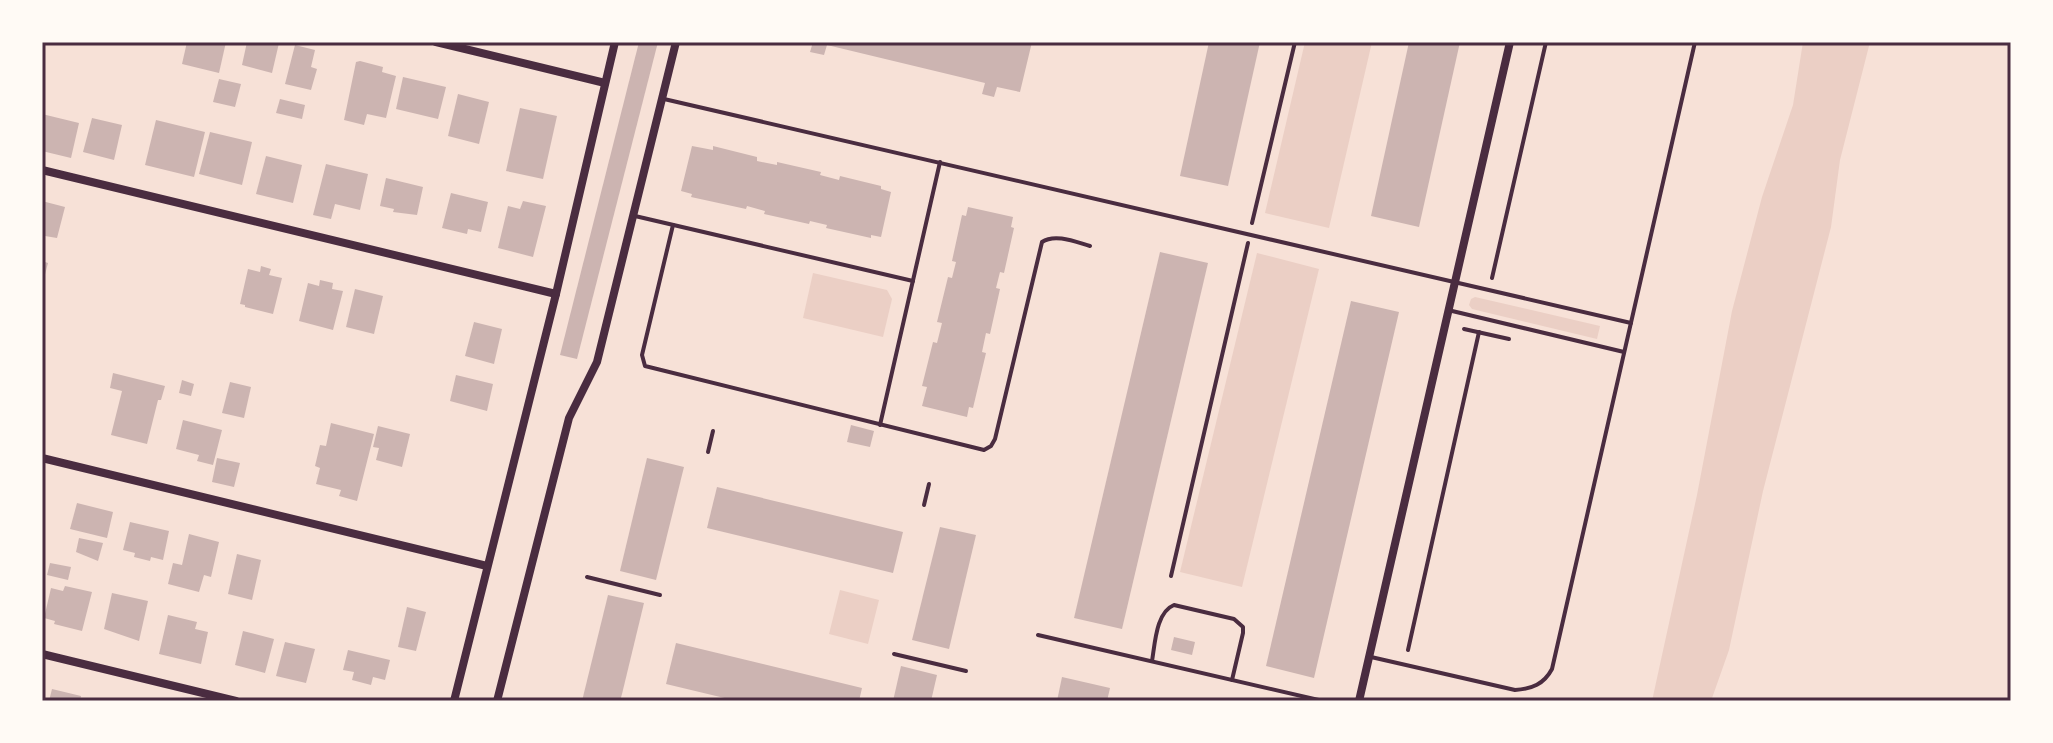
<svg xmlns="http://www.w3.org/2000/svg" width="2053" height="743" font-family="'Source Sans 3',sans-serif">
<rect width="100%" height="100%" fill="#f7e1d7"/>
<g fill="#ebcfc5">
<path d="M1305 42H1372L1329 228 1265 213Z"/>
<path d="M1803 42H1870L1840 160 1831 227 1763 491 1729 650 1711 701H1652L1697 495 1732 311 1762 197 1793 105Z"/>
<path d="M1257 253 1319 269 1242 587 1180 572Z"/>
<path d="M813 273 887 290 892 299 883 337 803 318Z"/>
<path d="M1475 297 1600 326 1597 339 1472 309 1469 305 1471 299Z"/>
<path d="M840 590 879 600 868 644 829 634Z"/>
</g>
<g fill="#ccb4b1">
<path d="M187 42H226L219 73 182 64Z"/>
<path d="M247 42 279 43 272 73 242 65Z"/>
<path d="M639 42H658L577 359 560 355Z"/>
<path d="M813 42H1032L1020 92 997 87 994 97 982 94 985 83 827 45 824 55 810 52Z"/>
<path d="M1209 42H1260L1228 186 1180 176Z"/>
<path d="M1409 42H1460L1419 227 1371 216Z"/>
<path d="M295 45 315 50 311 67 317 69 311 90 285 84Z"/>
<path d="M360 61 383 67 382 72 396 76 386 118 367 114 364 125 344 120 356 62Z"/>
<path d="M403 77 446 87 438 119 396 109Z"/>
<path d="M219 79 241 84 235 107 213 102Z"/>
<path d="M458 94 489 102 479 144 448 136Z"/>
<path d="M280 99 305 105 302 119 276 113Z"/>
<path d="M520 108 557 116 543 179 506 171Z"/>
<path d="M42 114 79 123 71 158 42 151Z"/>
<path d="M92 118 122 125 114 160 83 152Z"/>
<path d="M156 120 205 132 194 177 145 165Z"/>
<path d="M210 132 252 142 242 185 199 174Z"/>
<path d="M692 146 713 150V146L757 157V161L777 165V162L821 172 820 175 839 180 840 176 881 186V189L891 192 881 237 871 235V238L826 228 827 225 810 221 809 224 764 214 765 211 747 206 746 209 691 197 692 194 681 191Z"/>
<path d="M266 156 302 165 293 203 256 194Z"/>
<path d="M326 164 368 174 360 210 335 204 331 219 313 215Z"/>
<path d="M386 178 423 187 417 215 393 212 394 209 380 206Z"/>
<path d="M451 193 488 202 481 232 468 229 467 234 442 228Z"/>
<path d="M42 201 65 207 57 238 45 236 43 245Z"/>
<path d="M523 201 546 206 533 257 498 248 508 206 520 209Z"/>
<path d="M968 207 1013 217 1011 227 1014 228 1004 273 1000 272 996 288 1000 289 990 334 986 333 982 352 986 353 973 408 969 407 967 417 922 406 927 387 922 386 933 342 937 343 942 323 937 322 948 277 952 278 956 262 952 261 962 215 966 216Z"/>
<path d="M1160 252 1208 263 1122 629 1074 618Z"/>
<path d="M42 261 48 263 43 282H42Z"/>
<path d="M261 266 271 269 269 275 282 278 273 314 245 307V305L240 304 248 269 260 272Z"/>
<path d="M320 280 333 283 332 289 343 291 333 330 299 321 308 283 319 286Z"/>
<path d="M355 289 383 296 374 334 346 327Z"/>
<path d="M1351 301 1399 312 1314 678 1266 666Z"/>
<path d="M474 322 502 329 494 364 465 356Z"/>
<path d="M113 373 165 386 161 400H158L147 444 111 435 122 391 110 388Z"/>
<path d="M456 375 493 384 487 411 450 401Z"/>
<path d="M182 380 194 384 191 396 179 393Z"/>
<path d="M230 382 251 387 244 418 222 413Z"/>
<path d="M183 420 222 430 213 465 197 461 199 455 176 449Z"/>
<path d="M331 423 374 434 357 501 339 496 341 490 316 484 320 468 315 466 320 445 326 446Z"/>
<path d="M851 425 874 431 870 447 847 442Z"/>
<path d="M378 426 410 434 402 467 376 460 379 448 373 447Z"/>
<path d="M217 458 240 463 234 487 212 482Z"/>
<path d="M647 458 684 467 656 580 620 571Z"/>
<path d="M717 487 903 532 893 573 707 528Z"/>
<path d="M77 503 113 512 107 538 70 529Z"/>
<path d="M130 522 169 531 163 560 151 557 150 561 134 557 135 553 123 550Z"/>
<path d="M940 527 976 535 949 649 912 640Z"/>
<path d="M189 534 219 542 211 577 204 575 199 592 168 584 173 563 182 565Z"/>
<path d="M79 538 103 543 98 561 76 552Z"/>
<path d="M237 554 261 560 252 600 228 594Z"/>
<path d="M50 563 71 567 68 580 47 575Z"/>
<path d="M65 586 92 592 82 631 54 624 55 621 44 618 51 588 63 591Z"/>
<path d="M112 593 148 601 139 641 104 629Z"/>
<path d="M608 595 644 603 622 694 620 701H582Z"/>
<path d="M407 607 426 612 416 651 398 647Z"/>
<path d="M168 615 197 622 195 629 208 632 201 664 159 654Z"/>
<path d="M243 631 274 639 265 673 235 665Z"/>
<path d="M1174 637 1195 642 1192 655 1171 650Z"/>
<path d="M285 642 315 649 306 683 276 676Z"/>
<path d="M676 643 862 688 859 701H737L666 684Z"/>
<path d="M348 650 390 660 385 680 373 677 371 685 352 680 354 672 343 670Z"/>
<path d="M901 666 937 675 931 701H893Z"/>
<path d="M1062 677 1110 688 1107 701H1057Z"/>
<path d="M52 689 81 696 80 701H49Z"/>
</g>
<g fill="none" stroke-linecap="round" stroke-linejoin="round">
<g stroke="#4a2c40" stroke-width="4">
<path d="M1252 223 1295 42"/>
<path d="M1492 278 1546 42"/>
<path d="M1464 329 1509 339"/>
<path d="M1171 576 1248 243"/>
<path d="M587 577 660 595"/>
<path d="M1408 650 1479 332"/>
<path d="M894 654 966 671"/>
</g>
<g stroke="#4a2c40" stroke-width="4">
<path d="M664 99 1631 323"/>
<path d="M635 216 913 281"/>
<path d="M673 225 642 355 645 366 984 450 991 446 995 439 1042 242C1055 233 1076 242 1090 246"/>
<path d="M1448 310 1624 352"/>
<path d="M880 425 940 162"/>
<path d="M708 452 713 431"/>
<path d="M924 505 929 484"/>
<path d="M1038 635 1323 701"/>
<path d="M1371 657 1515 690C1532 689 1544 684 1552 669L1695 42"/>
<path d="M1152 661C1155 644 1156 612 1174 605L1234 619 1243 627V633L1232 680"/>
</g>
<g stroke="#4a2c40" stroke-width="8">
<path d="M436 42 605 83"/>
<path d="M42 170 556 294"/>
<path d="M42 458 487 566"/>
<path d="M42 654 236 701"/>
<path d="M454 701 556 294 615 42"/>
<path d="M497 701 569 418 597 362 676 42"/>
<path d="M1359 701 1510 42"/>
</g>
</g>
<rect width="2053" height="743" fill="none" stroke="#fffaf5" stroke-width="88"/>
<rect x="44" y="44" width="1965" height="655" fill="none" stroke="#4a2c40" stroke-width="3"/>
</svg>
